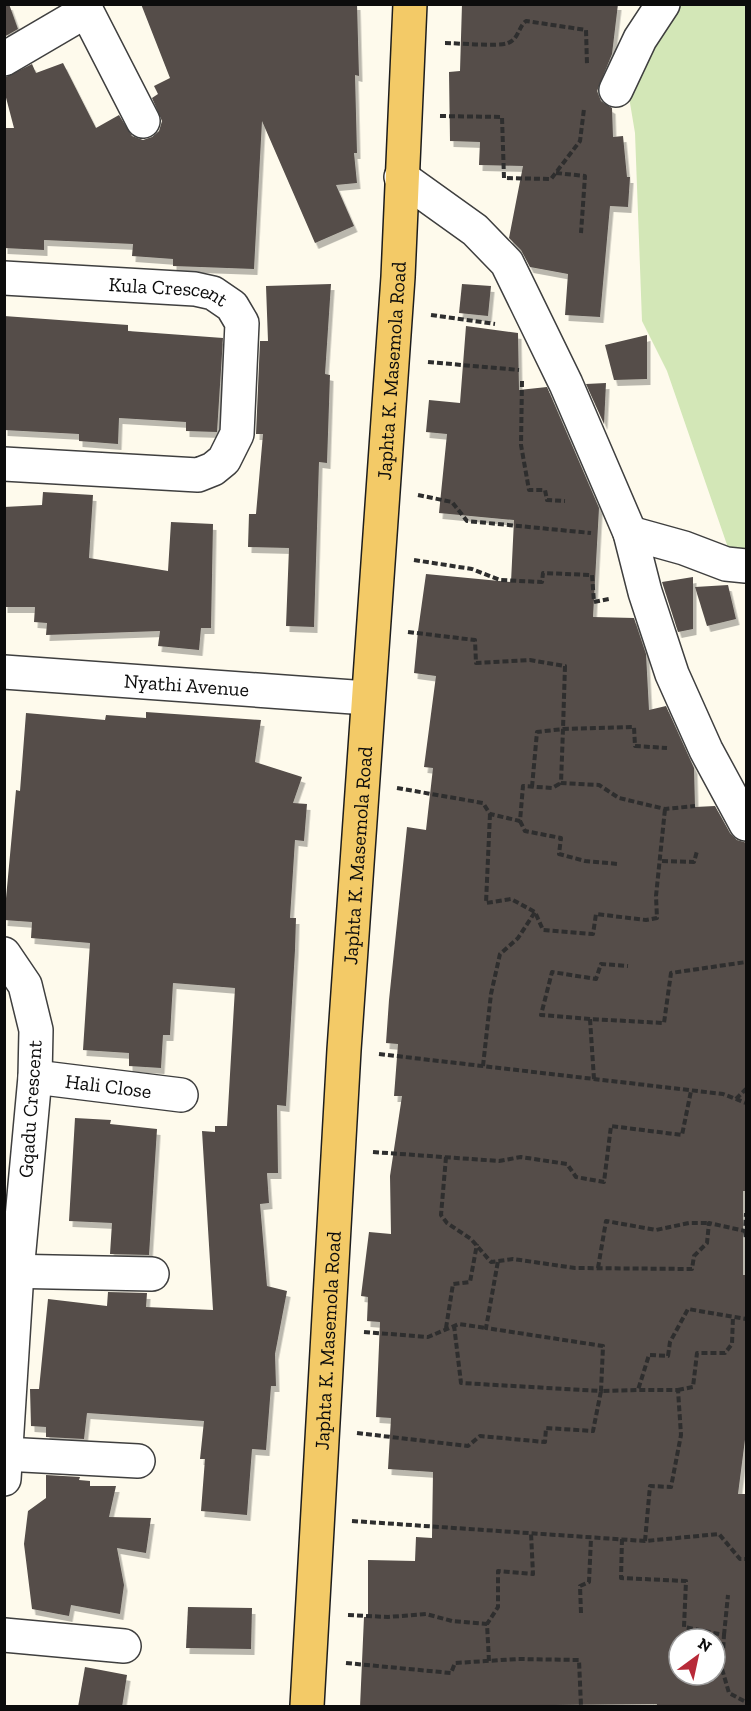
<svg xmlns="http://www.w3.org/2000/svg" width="751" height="1711" font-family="'Zilla Slab',serif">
<defs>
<filter id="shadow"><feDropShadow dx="3.5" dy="6" stdDeviation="0" flood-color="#0004"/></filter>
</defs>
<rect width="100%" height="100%" fill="#fefaec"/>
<path fill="#d3e7b7" d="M673 5H746V561L734 565 667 371 642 321 635 133 628 91Z"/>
<g fill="#544d49" fill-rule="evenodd" filter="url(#shadow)">
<path d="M4 4H9L18 29 4 37Z"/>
<path d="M141 4H357L359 76 355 75 357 153H354L357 183 336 185 354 226 315 243 262 121 254 269 173 266V259L132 256 133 244 44 240V250L4 248V128H14L4 90V78L32 64 36 73 63 63 96 128 119 115 132 136 143 140 152 137 159 131 162 121 152 98 158 94 154 86 170 78Z"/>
<path d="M462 4H618L612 54 597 91 601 101 612 108 613 137 623 136 627 177H630L628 207 610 206 600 317 565 315 568 274 530 267 521 250 509 238 523 166 479 165 480 142 450 141 449 72 460 71Z"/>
<path d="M331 284 325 374 330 375 327 463 319 462 314 627 286 626 289 548 248 547 249 514H256L263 434H256L260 341H268L266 286Z"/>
<path d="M462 284 491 286 488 316 459 313Z"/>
<path d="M4 316 128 325V331L223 338 217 432 186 431V422L119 418 118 444 79 441V434L4 430Z"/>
<path d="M466 326 518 333 519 390 547 387 599 508 593 617 634 618 646 654 649 710 666 706 694 768 695 807 715 806 730 833 737 840 747 843V1191H743V1275H747V1424L738 1494H747V1707H656L657 1704 360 1707 364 1617H368V1560L415 1561 416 1537 432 1538 433 1472 388 1469 391 1418 376 1417 380 1322 367 1321 368 1297 361 1296 369 1232 391 1234 390 1176 402 1096H394L398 1044 386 1043 389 1000 407 827 426 830 433 768 424 767 436 676 414 673 418 631 426 574 511 582 514 520 439 513 447 434 426 432 429 400 460 403ZM679 1639H715V1675H679Z"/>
<path d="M647 335V379L614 380 605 345Z"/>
<path d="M606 383 604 424 586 384Z"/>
<path d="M43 492 93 495 89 558 168 571 171 522 213 524 211 628H201L199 650 158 646 160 631 46 635 47 623 34 622 35 607H4V507L42 505Z"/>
<path d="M693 577V629L678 632 662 582Z"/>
<path d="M728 585 736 619 707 626 695 587Z"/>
<path d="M146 712 261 720 255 762 302 777 293 803 307 804 304 841 295 840 290 918H296L295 950 286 1106 277 1105 278 1173H267L269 1203 260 1204 267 1286 287 1291 275 1354 276 1386H271L266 1450 252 1449 247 1515 201 1511 205 1459H200L204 1421 87 1413 84 1439 46 1437V1427L31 1426 30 1389H39L48 1299 107 1306 108 1292 147 1293 146 1307 213 1310 202 1131 215 1132V1126H227L235 988 173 983 170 1035H163L161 1068 129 1066V1053L83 1050 90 943 31 938 32 922 4 920 16 790 20 791 26 713 105 720 106 715 146 718Z"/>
<path d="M75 1118 111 1120 110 1124 157 1129 149 1255 110 1254 112 1223 69 1221Z"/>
<path d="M46 1475 80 1477 79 1480 90 1481V1486H116L109 1517 151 1518 146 1553 117 1548 124 1585 120 1614 71 1605 69 1616 32 1609 24 1544 28 1511 46 1498Z"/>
<path d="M188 1607 252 1608 251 1649 186 1648Z"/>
<path d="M85 1667 127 1675 122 1707H78Z"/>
</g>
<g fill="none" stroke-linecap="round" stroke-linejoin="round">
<g stroke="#3f3f3f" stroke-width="36">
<g id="minor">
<path d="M83 4 143 121"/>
<path d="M4 59 86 11"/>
<path d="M616 90 640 39 663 4"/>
<path d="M401 177 475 230 507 263 566 384 630 533 645 592 672 674 706 750 746 824"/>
<path id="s1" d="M4 278 195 289 213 293 232 306 242 323 237 434 224 460 213 469 198 475 4 464"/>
<path d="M630 533 684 548 726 564 746 566"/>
<path id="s2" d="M4 672 367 698"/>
<path d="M4 954 25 985 36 1030 35 1077 17 1272 4 1479"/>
<path id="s3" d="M35 1077 181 1095"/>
<path d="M4 1271 152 1274"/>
<path d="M4 1454 138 1461"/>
<path d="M4 1635 124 1646"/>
</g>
</g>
<g stroke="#1d1d1d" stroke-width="36">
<g id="major">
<path id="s4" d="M307 1706 344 1050 398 277 410 4"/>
</g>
</g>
<g stroke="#2e2e2e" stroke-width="4" stroke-dasharray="6 3" stroke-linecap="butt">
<path d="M445 43C457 43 499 47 508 43 519 39 518 27 526 21L586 30 587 64"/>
<path d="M440 116 502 117 504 178 551 179 580 141 584 109"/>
<path d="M556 173 585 176 581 233"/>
<path d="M431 315 495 324"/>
<path d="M428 362 519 370"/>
<path d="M522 381 521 445 529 490H545L547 500 565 501"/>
<path d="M418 495 452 502 467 521 591 533"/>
<path d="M414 560 472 569 500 580 542 582 543 573 592 575 594 602 609 599"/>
<path d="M408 632 475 640 476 663 530 660 565 666 563 729 634 727 635 746 667 748"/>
<path d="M532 787 537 732 563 729 561 783 599 785 619 798 665 809 695 806"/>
<path d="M397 788 483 803 490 814 520 821 523 786 552 788 561 783"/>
<path d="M490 814 486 903 511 899 535 912 543 930 593 934 596 914 646 920 657 918 656 896 665 809"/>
<path d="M520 821 525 831 561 838 559 854 585 861 618 864"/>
<path d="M662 861 694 862 697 851"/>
<path d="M590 1019 541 1015 552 972 596 979 601 964 628 966"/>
<path d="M379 1054 723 1094 746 1103"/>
<path d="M483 1066 491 994 500 954 518 938 535 912"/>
<path d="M594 1079 590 1019 664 1023 671 973 746 962"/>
<path d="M736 1099 746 1089"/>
<path d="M373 1152 499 1161 521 1157 567 1164 576 1177 604 1182 611 1126 682 1135 691 1091"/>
<path d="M446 1157 441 1215 447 1223 471 1239 491 1262 513 1259 575 1268 692 1269 694 1256 707 1243 709 1223 745 1231 746 1213"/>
<path d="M745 1231 746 1240"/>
<path d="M598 1268 606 1221 656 1230 689 1223H709"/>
<path d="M454 1325 461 1383 601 1391 603 1346 486 1328 498 1261"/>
<path d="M446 1328 453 1284 470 1282 477 1244"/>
<path d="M364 1332 428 1337 459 1324 486 1328"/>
<path d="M678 1390 693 1387 697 1353H725L732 1344 733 1316"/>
<path d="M357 1433 468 1446 480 1436 545 1442 546 1428 593 1431 601 1391 638 1390"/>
<path d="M352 1521 645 1541 719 1534 740 1559H746"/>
<path d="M622 1539 621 1578 686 1581 684 1627 724 1635 722 1669 729 1693 746 1702"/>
<path d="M645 1541 650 1486 671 1487 681 1435 678 1390H638L649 1355 668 1356 670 1342 688 1309 746 1319"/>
<path d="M581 1613 580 1586 589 1582 591 1538"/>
<path d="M348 1615 388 1617 426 1614 452 1621 487 1624"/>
<path d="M724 1635 728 1595"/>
<path d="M489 1661 487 1624 498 1607V1571L533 1574 531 1533"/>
<path d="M346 1663 451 1673 455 1663 518 1659 579 1660 581 1706"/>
</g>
<use href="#minor" stroke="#fff" stroke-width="33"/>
<use href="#major" stroke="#f3ca67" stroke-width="33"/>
</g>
<g text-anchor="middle" stroke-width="6" stroke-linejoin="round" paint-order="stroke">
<g font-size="20" fill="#0c0c0c" stroke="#fff">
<text dy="7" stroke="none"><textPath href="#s1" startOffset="165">Kula Crescent</textPath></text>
<text dy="7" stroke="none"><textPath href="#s4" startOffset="1338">Japhta K. Masemola Road</textPath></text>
<text dy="7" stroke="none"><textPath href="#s2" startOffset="183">Nyathi Avenue</textPath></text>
<text dy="7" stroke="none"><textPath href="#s4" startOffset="852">Japhta K. Masemola Road</textPath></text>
<text dy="7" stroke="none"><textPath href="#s3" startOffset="74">Hali Close</textPath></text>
<text transform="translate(30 1109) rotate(-86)" y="7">Gqadu Crescent</text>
<text dy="7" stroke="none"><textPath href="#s4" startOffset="366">Japhta K. Masemola Road</textPath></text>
</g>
</g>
<rect width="751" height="1711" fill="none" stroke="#0c0c0c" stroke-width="12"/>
<g transform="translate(697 1657) rotate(33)"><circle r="28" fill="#ffffff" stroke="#9e9e9e" stroke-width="1.5"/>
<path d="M0-4.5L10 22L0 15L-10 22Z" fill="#b72a38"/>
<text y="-9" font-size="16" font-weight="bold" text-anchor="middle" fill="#0c0c0c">N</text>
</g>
</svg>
